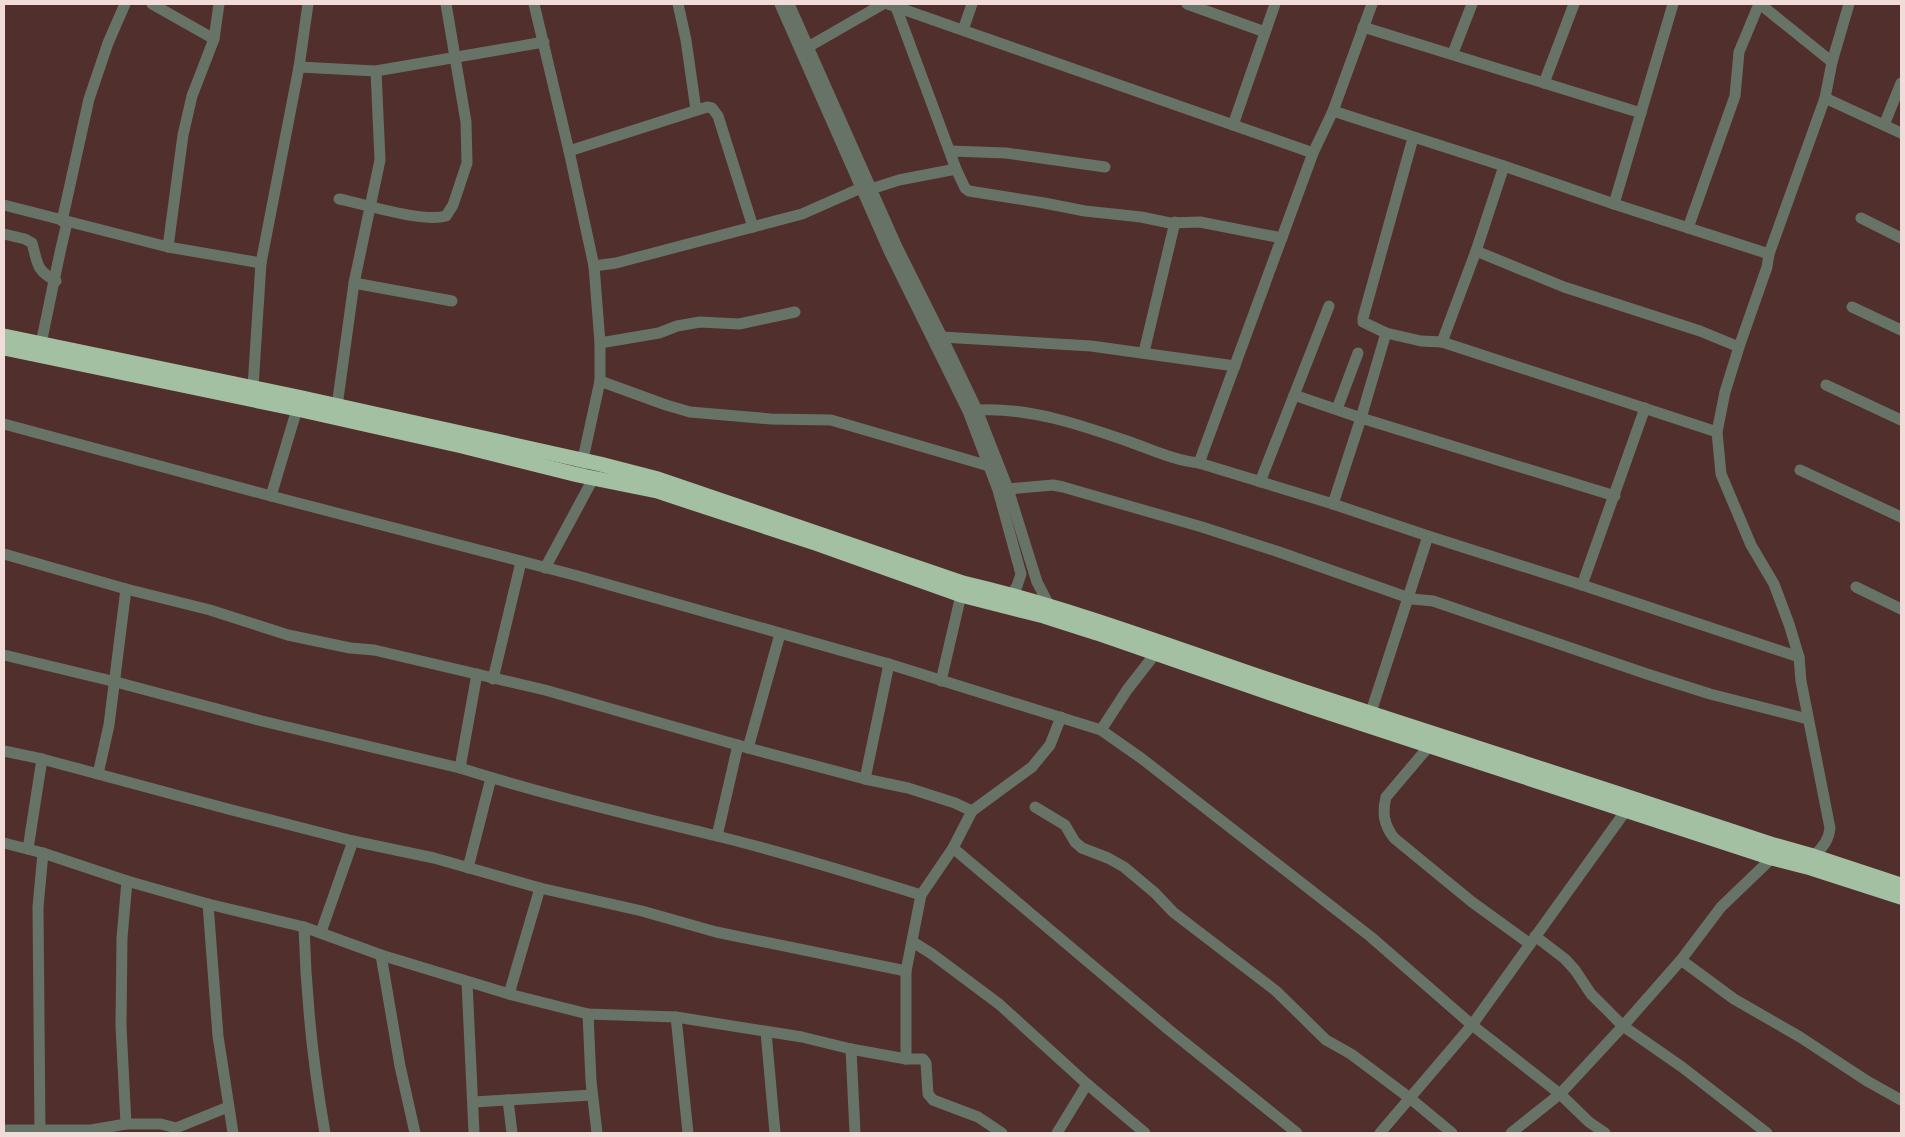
<svg xmlns="http://www.w3.org/2000/svg" width="1905" height="1137" font-family="'Alegreya Sans',sans-serif">
<rect width="100%" height="100%" fill="#512f2c"/>
<g fill="none" stroke-linecap="round" stroke-linejoin="round">
<g stroke="#677367" stroke-width="11">
<path d="M152 4 214 39"/>
<path d="M534 4 569 151 594 266 600 343V381L581 468"/>
<path d="M678 4 686 40 696 110"/>
<path d="M780 4 889 251 968 411 998 490 1021 574 1017 586 1012 594"/>
<path d="M789 4 897 247 942 337 977 410 1008 489 1037 582 1049 605"/>
<path d="M888 4 1313 153"/>
<path d="M1187 4 1265 32"/>
<path d="M1760 4 1832 62"/>
<path d="M896 7 956 169 965 188 969 191 1044 203 1085 211 1141 217 1170 223 1200 222 1282 238"/>
<path d="M1363 27 1641 113"/>
<path d="M963 30 972 4"/>
<path d="M808 47 883 4"/>
<path d="M1453 53 1472 4"/>
<path d="M299 67 376 71 544 42"/>
<path d="M1544 83 1574 4"/>
<path d="M1825 98 1901 133"/>
<path d="M1333 111 1504 166 1614 204 1769 254"/>
<path d="M1233 125 1275 4"/>
<path d="M1884 125 1901 83"/>
<path d="M569 151 707 107 712 108 718 116 753 227"/>
<path d="M950 151 1006 153 1105 167"/>
<path d="M871 189 899 180 956 169"/>
<path d="M339 199C365 204 422 223 446 216L453 205 467 163 466 122 446 4"/>
<path d="M1614 204 1673 4"/>
<path d="M4 205 168 247 261 263"/>
<path d="M1861 218 1901 238"/>
<path d="M62 221 89 99 108 43 125 4"/>
<path d="M1688 228 1735 96 1739 52 1759 4"/>
<path d="M4 234 25 239 32 243C38 263 35 270 56 281"/>
<path d="M168 247 183 135 192 96 214 39 219 4"/>
<path d="M1476 251 1564 287 1700 331 1739 347"/>
<path d="M594 266 616 263 802 214 861 188"/>
<path d="M354 283 452 301"/>
<path d="M1852 307 1901 330"/>
<path d="M1386 333 1363 322V318L1413 138"/>
<path d="M942 337 1091 346 1235 366"/>
<path d="M1442 342 1717 432"/>
<path d="M41 343C50 303 57 262 67 223"/>
<path d="M600 343 659 333 677 326 700 322 739 324 795 312"/>
<path d="M1144 352 1175 222"/>
<path d="M600 381 666 405 690 412 771 419 831 420 989 466"/>
<path d="M1826 385 1901 420"/>
<path d="M253 387 261 263 299 67 308 4"/>
<path d="M1294 395 1361 418 1615 496"/>
<path d="M337 406 354 283 380 160 376 71"/>
<path d="M1337 409 1358 353"/>
<path d="M977 410C1029 407 1081 425 1130 442 1152 450 1176 461 1199 463L1333 504 1428 536 1582 585 1799 657"/>
<path d="M4 424 271 496 578 576 889 664 1101 730 1141 758 1371 937 1472 1025 1560 1094 1589 1122 1605 1133"/>
<path d="M1199 463 1313 153 1333 111 1372 4"/>
<path d="M1800 470 1901 517"/>
<path d="M1260 482 1329 306"/>
<path d="M1008 489 1053 485 1063 487 1202 527 1279 552 1412 599 1433 601 1647 674 1710 694 1808 719"/>
<path d="M271 496 297 409"/>
<path d="M1333 504 1361 418 1386 333 1421 341 1442 342 1476 251 1504 166"/>
<path d="M4 554 126 589 210 610 288 635 350 648 374 650 545 690 748 748 865 779 908 788 955 803 972 811"/>
<path d="M545 568 594 477"/>
<path d="M1582 585 1645 408"/>
<path d="M1856 587 1901 609"/>
<path d="M4 655 116 682 262 721 460 768C545 795 631 815 717 836 786 853 854 874 921 895"/>
<path d="M493 679 521 562"/>
<path d="M941 681 961 595"/>
<path d="M1371 712 1428 536"/>
<path d="M1101 730 1127 690 1155 654"/>
<path d="M1430 745 1386 797C1382 813 1384 825 1394 838L1472 902 1530 944"/>
<path d="M748 748 780 634"/>
<path d="M4 751 42 759 228 809 353 841 434 858 540 888 642 911 716 932 906 971"/>
<path d="M460 768 477 674"/>
<path d="M98 774 109 725 126 589"/>
<path d="M865 779 889 664"/>
<path d="M1035 807 1065 825 1075 842 1082 848 1108 858 1124 867 1155 893 1173 912 1276 991 1326 1040 1351 1054 1411 1099 1452 1133"/>
<path d="M717 836 738 745"/>
<path d="M4 843 43 853 127 881 208 904 304 927 381 955 509 994 588 1014 676 1017 802 1037 851 1049 906 1059H923L926 1063 928 1094 933 1100 978 1117 1002 1133"/>
<path d="M953 848 1169 1030 1297 1133"/>
<path d="M28 849 42 759"/>
<path d="M1813 856C1822 849 1829 839 1830 828L1801 681 1799 657 1789 624 1774 584 1751 545 1721 474 1717 432 1725 392 1739 347 1767 267 1769 254 1825 98 1832 62 1849 4"/>
<path d="M468 868 491 778"/>
<path d="M208 904 218 1036 233 1133"/>
<path d="M304 927C306 996 313 1065 325 1133"/>
<path d="M321 932 353 841"/>
<path d="M1535 936 1565 959 1575 970 1591 994 1623 1026 1682 1067 1767 1133"/>
<path d="M913 942 932 954 999 1004 1087 1084 1145 1133"/>
<path d="M381 955 400 1066 415 1133"/>
<path d="M1681 960 1734 999 1800 1037 1867 1081 1901 1100"/>
<path d="M467 982 474 1133"/>
<path d="M509 994 540 888"/>
<path d="M588 1014 591 1081 597 1133"/>
<path d="M676 1017 688 1133"/>
<path d="M766 1032 775 1133"/>
<path d="M851 1049 855 1133"/>
<path d="M906 1059V971L921 895 953 848 972 811 1032 767 1050 745 1061 717"/>
<path d="M508 1100 512 1133"/>
<path d="M474 1102 592 1095"/>
<path d="M126 1124 121 1026 122 938 127 881"/>
<path d="M4 1130H91L126 1124H161L176 1128 228 1107"/>
<path d="M40 1131 38 907 43 853"/>
<path d="M1057 1133 1087 1084"/>
<path d="M1380 1133 1472 1025 1627 809"/>
<path d="M1511 1133 1560 1094 1623 1026 1681 960 1721 907 1772 858"/>
</g>
<g stroke="#a3c0a3" stroke-width="15">
<path d="M4 336 298 397 600 464 658 479 963 583C1083 611 1197 657 1314 695 1468 745 1621 794 1774 845L1813 856 1901 885"/>
<path d="M4 348 297 409 462 446 578 475 657 491 818 544 961 595 1044 616 1097 633 1311 707 1772 858 1811 868 1901 897"/>
</g>
</g>
<rect width="1905" height="1137" fill="none" stroke="#f2dcd9" stroke-width="10"/>
</svg>
